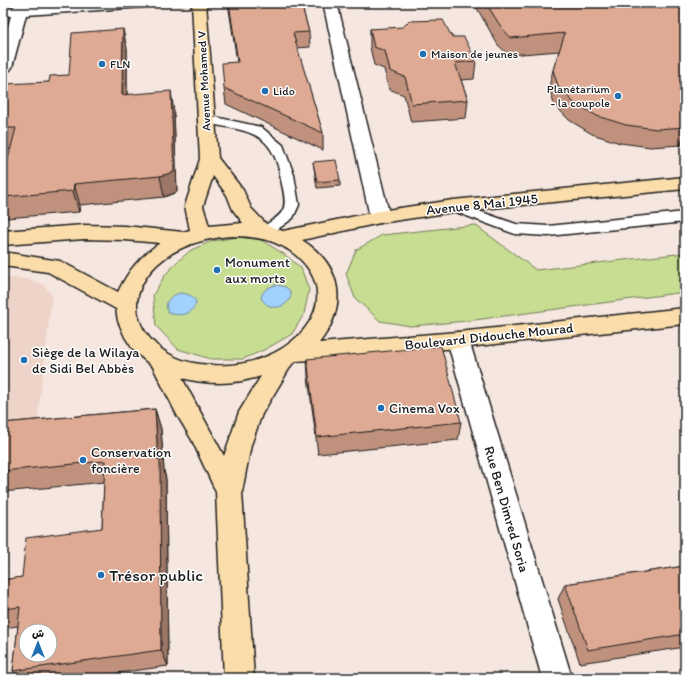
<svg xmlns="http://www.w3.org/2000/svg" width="688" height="681" font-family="Itim,'Playpen Sans Arabic',sans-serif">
<rect width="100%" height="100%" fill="#f5e6df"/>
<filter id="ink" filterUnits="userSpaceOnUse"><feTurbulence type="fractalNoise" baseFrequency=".025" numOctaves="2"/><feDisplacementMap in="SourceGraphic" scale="8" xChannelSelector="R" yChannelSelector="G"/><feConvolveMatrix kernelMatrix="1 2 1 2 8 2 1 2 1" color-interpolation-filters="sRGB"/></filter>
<g filter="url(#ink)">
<path fill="#eed4c8" d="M3 277 27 279 43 284 52 295 37 425 3 429Z"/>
<g fill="#c7dd92" stroke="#727c57">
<path d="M475 225 536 270 685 253V292L467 321 411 326 380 321 355 298 346 274 356 250 382 235Z"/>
<path d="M238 237 261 240 284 254 301 268 309 290 304 314 292 334 266 349 243 359H211L178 349 156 326 153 295 165 275 177 262 191 250 212 241Z"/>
</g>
<g fill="#a3d1fe" stroke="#6d89a4">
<path d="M275 285C311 287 277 324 261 298 263 290 267 288 275 285Z"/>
<path d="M180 293C188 294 193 295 196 302 193 316 179 317 168 312 163 301 171 296 180 293Z"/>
</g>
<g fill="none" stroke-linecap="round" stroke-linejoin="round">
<g stroke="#1c1c1c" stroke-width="3">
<g id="service">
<path d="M206 115 261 127 283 145 294 175 299 205 293 218 270 235H260L258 232C264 223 278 220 283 210 287 202 283 189 281 180 273 127 245 132 202 122L200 119 202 116Z"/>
<path d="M453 202 516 224 548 226 685 212V222L548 236 515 234 448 209 446 206 448 203Z"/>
</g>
</g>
<g stroke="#1c1c1c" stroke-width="3">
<g id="minor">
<path d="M15 3H29L28 6 76 3H151L149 6 144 7 26 15 12 67 10 70 4 72 3 43 11 16H3V8L14 7Z"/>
<path d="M323 3H337L390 217 387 221 380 223 373 221 370 217Z"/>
<path d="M458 332 466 334 469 340 572 678H542L447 340 450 334Z"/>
</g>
</g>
<g stroke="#1c1c1c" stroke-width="3">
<path id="primary" d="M192 3H206L218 158 243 190 251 208 268 226 283 231 380 211 453 200 685 177V189L453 212 380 223 302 240C342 265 349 306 319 343L458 332 685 308V324L458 348 297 361 292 364 262 414 251 445 242 492 254 678H224L216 492 192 440 177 415 153 367 134 351 125 337 118 321 116 309 48 272 3 266V252L60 261 118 292C128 271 140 256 160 243L125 240 84 239 3 245V231L84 225 125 226 183 232 190 230 185 206 200 159ZM213 176 227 195 233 210 243 223 209 226 203 206ZM231 236C256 236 279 240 298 257 339 295 308 340 265 357 245 365 221 367 200 364 154 359 116 314 150 272 171 247 201 239 231 236ZM261 376 239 412 224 456 182 378C208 385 235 385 261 376Z"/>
</g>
<use href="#service" fill="#fff" fill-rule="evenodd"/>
<use href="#minor" fill="#fff" fill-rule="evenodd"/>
<use href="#primary" fill="#faddab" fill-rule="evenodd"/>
</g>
<g fill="#c0927e" stroke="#1c1c1c">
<path d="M228 3H301L309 32 310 47 297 48 323 133V150L226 104 224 88 237 62Z"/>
<path d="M474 3H685V144L680 145 651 147 620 143 592 134 569 120 554 104 549 87 553 70 559 51 509 55 498 45Z"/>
<path d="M370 29 452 37 476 61 474 79 461 80 468 100 466 118 411 122 404 95 389 89 384 69 374 65 370 47Z"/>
<path d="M127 48V95L174 112 177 192 164 197 80 205 79 212 6 218 3 210V178L11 149 3 150V91L49 82 69 75Z"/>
<path d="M313 162 340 180V186L317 188 314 168Z"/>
<path d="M307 359 461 422 458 440 318 454 308 377Z"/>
<path d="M155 409 161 429 164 471 166 479 168 666 82 678H19L13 671 18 626 3 628V580L22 577 102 528 104 482 3 492V423Z"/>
<path d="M685 566V647L580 663 558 599 565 584Z"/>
</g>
<g fill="#9c7767" stroke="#1c1c1c">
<path d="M123 29 127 48V116L122 95Z"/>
<path d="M171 91 174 112 177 192 164 197 160 176Z"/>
<path d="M685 132V144L680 145Z"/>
<path d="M74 184 80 205 79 212 73 191Z"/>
<path d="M155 409 161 429 164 471 166 479 168 666 161 650 158 460Z"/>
</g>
<g fill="#dfaa93" stroke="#1c1c1c" fill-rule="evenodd">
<path d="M229 3H301L309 32 293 33 323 133 224 88 222 63 238 62Z"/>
<path d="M486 3H685V127L657 129 626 125 597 116 573 102 558 86 553 70 565 33 511 38 501 27Z"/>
<path d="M443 20 452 37H464L476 61 455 63 468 100 412 104 405 77 390 71 385 51 374 47 370 29 403 27 409 21Z"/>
<path d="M123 29 122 95 171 91 174 172 160 176 74 184 73 191 3 197V178L16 128H3V91L4 84 49 82 50 76 69 75 72 33Z"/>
<path d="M336 160 340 180 317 182 313 162Z"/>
<path d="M441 346 461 422 317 437 307 359Z"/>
<path d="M155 409 158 460 160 459 161 650 13 671 20 607 3 609V580L22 577 26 538 102 528 105 461 3 471V423ZM26 631H50V655H26Z"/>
<path d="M685 566V634L588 650 565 584Z"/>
</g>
</g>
<g fill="#1f6fb2" stroke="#fff" stroke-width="1.5">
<circle cx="423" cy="54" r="4"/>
<circle cx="102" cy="64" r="4"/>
<circle cx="265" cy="91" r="4"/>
<circle cx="618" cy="96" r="4"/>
<circle cx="217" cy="270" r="4"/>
<circle cx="24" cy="360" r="4"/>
<circle cx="381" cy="408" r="4"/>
<circle cx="83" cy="460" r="4"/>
<circle cx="101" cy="575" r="4"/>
</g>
<g text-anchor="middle" stroke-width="3" stroke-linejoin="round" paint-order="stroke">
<g font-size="12" fill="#1c1c1c" stroke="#fff" text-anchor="start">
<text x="431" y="58">Maison de jeunes</text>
<text x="110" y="68">FLN</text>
<text x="610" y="93" text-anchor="end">Planétarium<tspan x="610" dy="14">- la coupole</tspan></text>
<text x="273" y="95">Lido</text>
</g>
<g font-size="12" fill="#1c1c1c" stroke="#fff">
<text transform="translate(204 81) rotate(-93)" y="4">Avenue Mohamed V</text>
</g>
<g font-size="14" fill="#1c1c1c" stroke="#fff">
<text transform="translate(482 204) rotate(-6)" y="5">Avenue 8 Mai 1945</text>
<text transform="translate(489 336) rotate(-6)" y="5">Boulevard Didouche Mourad</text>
<text transform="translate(507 509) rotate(74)" y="5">Rue Ben Dimred Soria</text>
</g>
<g font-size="14" fill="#1c1c1c" stroke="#fff" text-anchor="start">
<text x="225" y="267">Monument<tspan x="225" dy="16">aux morts</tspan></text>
<text x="32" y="357">Siège de la Wilaya<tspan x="32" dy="16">de Sidi Bel Abbès</tspan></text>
<text x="389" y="413">Cinema Vox</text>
<text x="91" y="457">Conservation<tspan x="91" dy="16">foncière</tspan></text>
</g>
<g font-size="17" fill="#1c1c1c" stroke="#fff" text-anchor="start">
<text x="109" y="581">Trésor public</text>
</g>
</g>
<rect width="688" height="681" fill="none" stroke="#fff" stroke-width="16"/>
<rect x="8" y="8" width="672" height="665" fill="none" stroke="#1c1c1c" stroke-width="1.5" filter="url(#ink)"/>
<g transform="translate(38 643)"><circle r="19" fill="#ffffff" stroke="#a4a4a4"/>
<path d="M0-3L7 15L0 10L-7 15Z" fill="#1f6fb2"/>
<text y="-6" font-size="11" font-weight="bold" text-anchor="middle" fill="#1c1c1c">ش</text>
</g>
</svg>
